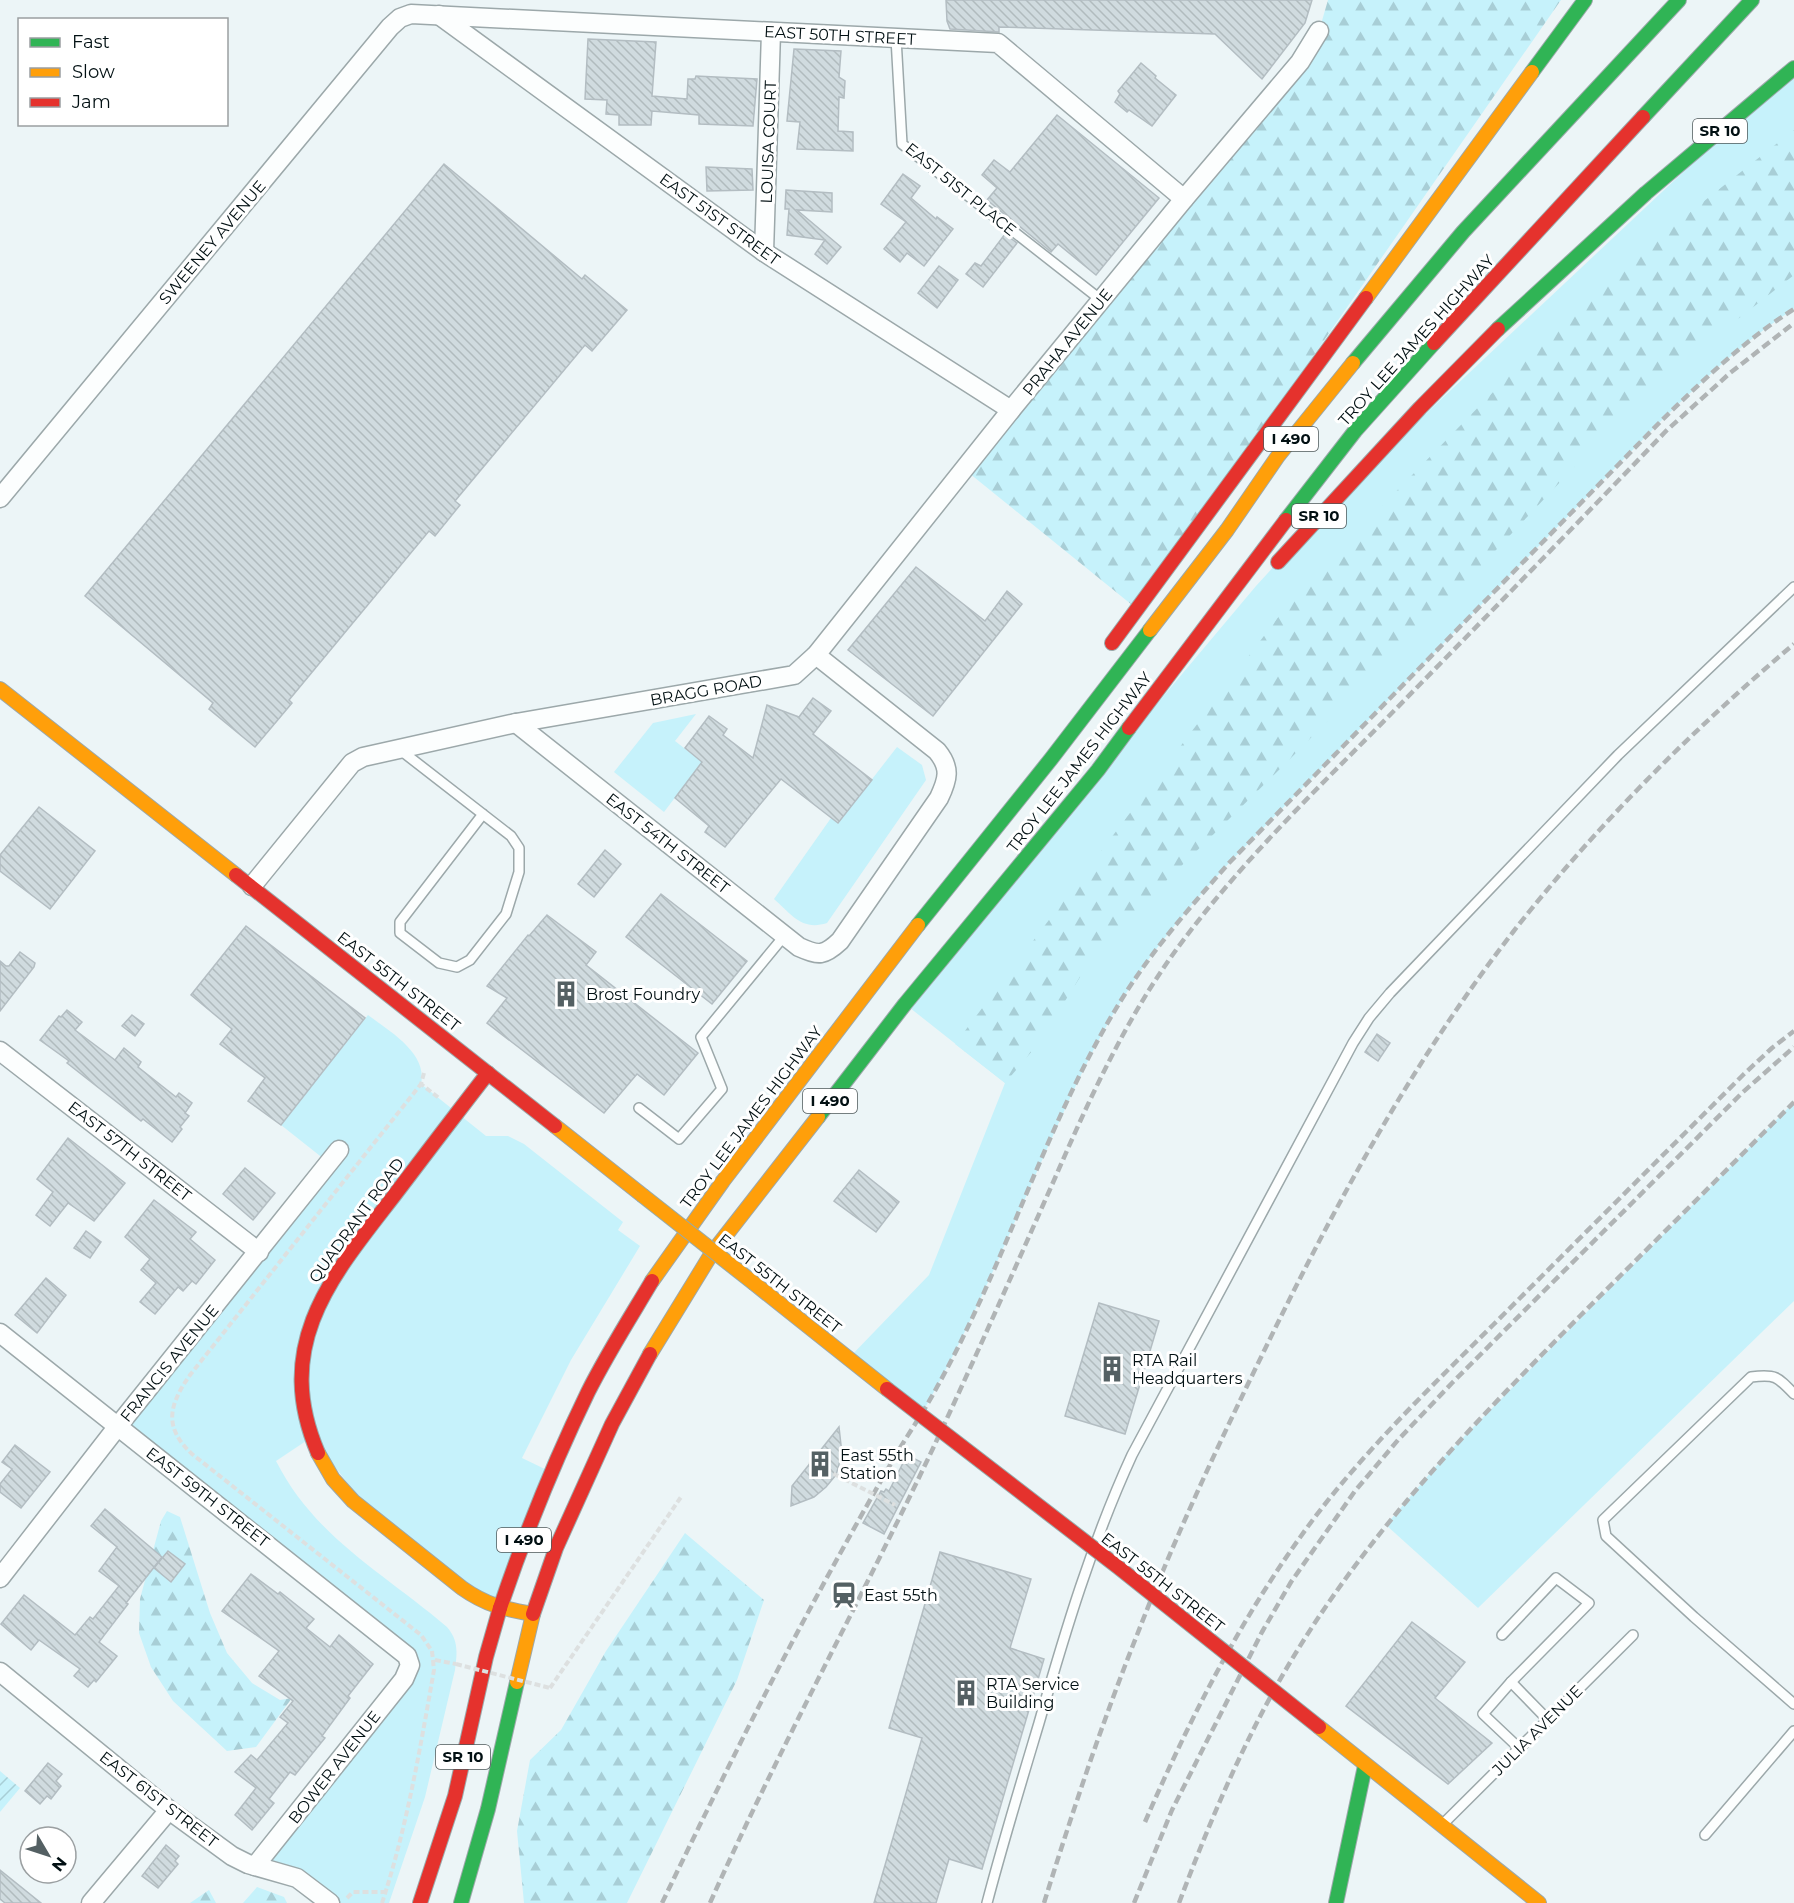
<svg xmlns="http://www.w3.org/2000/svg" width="1794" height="1903" font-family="Montserrat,sans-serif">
<defs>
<pattern id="forest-firs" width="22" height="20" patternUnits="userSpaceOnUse" patternTransform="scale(1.5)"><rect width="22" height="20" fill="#c6f2fb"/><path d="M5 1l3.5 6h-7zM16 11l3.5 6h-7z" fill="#a8ced6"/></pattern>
<pattern id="garden-furrows" width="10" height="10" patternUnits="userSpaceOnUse" patternTransform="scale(1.5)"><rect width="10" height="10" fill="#c6f2fb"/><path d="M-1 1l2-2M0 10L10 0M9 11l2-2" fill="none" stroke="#a8ced6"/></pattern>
<pattern id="building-back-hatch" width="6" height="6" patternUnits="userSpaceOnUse" patternTransform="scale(1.5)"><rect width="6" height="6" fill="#d0dbdf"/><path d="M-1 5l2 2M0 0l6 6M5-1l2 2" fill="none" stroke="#b1bbbe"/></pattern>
</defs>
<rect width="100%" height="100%" fill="#ecf5f7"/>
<g fill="#c6f2fb">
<path d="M1794 68V309C1745 340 1702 381 1661 421L1229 863C1191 905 1154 947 1125 995 1094 1043 1071 1096 1047 1149 1007 1238 970 1330 921 1415L848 1359 929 1275 1005 1083 905 1004 1256 586 1336 498Z"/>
<path d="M696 714 675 741 702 762 664 812 614 772 653 723Z"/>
<path d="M897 747 922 765 926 780 827 923C802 931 792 915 774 899L831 818 838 823Z"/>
<path d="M368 1015C389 1031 428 1053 421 1084L486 1136H508L524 1144 623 1222 618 1230 640 1246 571 1360 522 1458 551 1472 500 1608 376 1520 312 1437 276 1461C315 1538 384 1573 447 1627 459 1641 457 1653 455 1670L425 1797 389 1903H330L255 1866 410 1665 118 1426 329 1163 281 1125Z"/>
<path d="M1794 1102V1301L1478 1608 1386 1525 1444 1457Z"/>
</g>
<g fill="url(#forest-firs)">
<path d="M1328 0H1561L1137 609 964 469 1319 31Z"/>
<path d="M1794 130V275L1644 393 1480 567 1283 766 1099 947 1038 1044 1005 1083 955 1044 1295 595 1541 343 1641 251Z"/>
<path d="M167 1511 180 1517 210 1613 227 1653 252 1683 280 1700 292 1698 256 1747 227 1751 173 1701 151 1667 139 1633 140 1599 161 1521Z"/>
<path d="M685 1533 764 1600 737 1680 627 1903H524L517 1831 530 1760 561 1730 606 1651Z"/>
<path d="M257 1887 284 1897 287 1903H243Z"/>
<path d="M209 1890 216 1903H190Z"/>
</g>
<path fill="url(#garden-furrows)" d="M0 1771 20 1788 0 1812Z"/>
<g fill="url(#building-back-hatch)" stroke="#b3bdc2" stroke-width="1.5">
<path d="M946 0H1312L1305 23 1262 79 1215 34 999 27V32L950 29 947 21Z"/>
<path d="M588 39 656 42 652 96 687 99 688 79H695L696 76 757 79 753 126 699 124V115L652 111 651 125H619V115L606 114 607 100 585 99Z"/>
<path d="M794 49 841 51 839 77 845 81 844 98 839 97 838 131 853 132V151L797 149 800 122 787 121Z"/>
<path d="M1141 63 1156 76 1155 78 1176 95 1152 126 1129 110 1127 112 1115 102 1120 94 1118 91Z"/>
<path d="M1057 115 1159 198 1096 275 1058 244 1051 252 987 200 997 188 982 175 994 160 1010 172Z"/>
<path d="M444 164 582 279 585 275 627 310 592 351 585 345 455 501 460 505 435 536 429 531 289 700 292 703 255 747 209 709 213 703 85 596Z"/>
<path d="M706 167 752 169 753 190 707 191Z"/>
<path d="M903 174 920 186 911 198 936 219 937 217 953 229 924 266 907 253 900 262 884 249 906 222 881 204Z"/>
<path d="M786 190 832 193V212L797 210 841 247 827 264 815 254 825 240 787 235 789 209H785Z"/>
<path d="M1005 234 1017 243 983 287 966 274 975 263 981 266Z"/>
<path d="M939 266 958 280 937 308 918 293Z"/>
<path d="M916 567 985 621 1007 591 1022 604 933 716 848 650Z"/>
<path d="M813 698 831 711 813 734 872 780 838 823 781 779 725 847 705 832 709 826 675 798 702 762 685 748 709 716 727 729 723 735 753 758 767 705 799 717Z"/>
<path d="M39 807 95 851 50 909 0 871V855Z"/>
<path d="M605 850 621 864 594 897 578 884Z"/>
<path d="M661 894 747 961 712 1004 626 937Z"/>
<path d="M547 915 596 952 586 965 698 1053 664 1095 637 1074 604 1113 487 1023 507 998 487 986 528 935 529 936Z"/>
<path d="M246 926 365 1018 281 1125 248 1101 265 1078 220 1044 232 1029 191 995Z"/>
<path d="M20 952 35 963 34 967 0 1011V961L6 966H9Z"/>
<path d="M67 1010 82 1022 75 1030 115 1060 124 1048 141 1062 138 1067 176 1097 179 1093 192 1103 185 1113 189 1116 180 1127 182 1129 172 1142 143 1119 141 1121 67 1063 69 1061 40 1040 59 1016 61 1017Z"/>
<path d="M132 1015 144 1024 135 1036 122 1026Z"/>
<path d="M1377 1034 1390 1043 1378 1061 1365 1052Z"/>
<path d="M68 1138 125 1183 94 1221 68 1203 50 1226 36 1215 53 1192 37 1179Z"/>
<path d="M245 1168 275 1193 253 1220 223 1194Z"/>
<path d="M859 1170 899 1202 876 1232 834 1201Z"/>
<path d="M154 1200 196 1232 190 1239 215 1260 196 1284 192 1281 183 1291 178 1287 155 1314 140 1302 156 1283 141 1270 150 1259 125 1237Z"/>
<path d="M86 1231 101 1242 90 1258 74 1248Z"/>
<path d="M46 1278 66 1295 37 1333 15 1315Z"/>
<path d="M1099 1303 1159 1321 1125 1434 1065 1416Z"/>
<path d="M839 1427 842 1454 836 1475 826 1487 814 1497 791 1506 792 1486Z"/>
<path d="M15 1445 50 1472 21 1508 0 1492V1484L12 1469 2 1462Z"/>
<path d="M907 1455 921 1462 884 1534 863 1523 881 1491 884 1492 886 1489 889 1491Z"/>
<path d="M105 1509 162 1557 126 1603 128 1604 99 1642 117 1656 96 1682 94 1680 88 1687 74 1676 80 1669 39 1640 31 1650 1 1624 24 1595 75 1635 90 1617 93 1619 119 1586 99 1571 117 1547 91 1526Z"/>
<path d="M168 1551 185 1564 171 1582 154 1568Z"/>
<path d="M940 1552 1031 1579 1010 1648 1044 1659 982 1869 949 1859 936 1903H874L922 1738 889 1728Z"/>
<path d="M251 1574 278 1594 280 1592 314 1619 306 1628 330 1647 339 1635 373 1664 348 1696 350 1698 322 1736 325 1738 295 1775 290 1772 269 1799 274 1803 252 1830 235 1815 256 1788 235 1772 251 1755 257 1760 288 1723 280 1717 293 1701 259 1676 279 1651 222 1611Z"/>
<path d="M1412 1622 1465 1662 1435 1698 1492 1743 1448 1784 1346 1706Z"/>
<path d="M48 1763 62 1774 56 1781 61 1786 51 1799 47 1796 40 1804 25 1791Z"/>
<path d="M166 1845 179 1856 175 1861 178 1864 158 1888 142 1876Z"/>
<path d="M0 1870 41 1903H5L0 1899Z"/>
</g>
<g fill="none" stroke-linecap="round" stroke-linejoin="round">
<g stroke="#9ca8aa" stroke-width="12">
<g id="lane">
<path d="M896 38 902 144 1101 300"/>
<path d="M399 749 511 836 519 848V872L506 914 470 960 457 967 439 963 400 933V922L483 814"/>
<path d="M639 1108 679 1139 722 1089 701 1037 785 935"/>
<path d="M1794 1394C1777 1376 1775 1374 1751 1377L1603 1520 1606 1536 1694 1617 1794 1704"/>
<path d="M1502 1635 1556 1578 1589 1603 1511 1682"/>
<path d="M1519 1748 1483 1714 1511 1682 1548 1720"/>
<path d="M1445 1822 1633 1635"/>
<path d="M1705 1835 1794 1731"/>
<path d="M987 1903C1003 1842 1021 1783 1039 1723 1065 1632 1092 1542 1132 1455L1353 1043 1369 1018 1390 993 1618 755 1794 587"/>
</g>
</g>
<g stroke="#9ca8aa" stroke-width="21">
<g id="street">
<path d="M439 15 764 252 1011 410"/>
<path d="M764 252 771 32"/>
<path d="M0 498 390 27 400 18 411 14 998 43 1184 199"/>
<path d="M516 723 799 947C819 956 824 956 840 941L939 798C948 779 951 768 937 751L816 655"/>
<path d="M252 886 352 763 363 757 516 723 794 675 816 655 1011 410 1184 199 1300 62 1319 31"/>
<path d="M0 1051 259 1252"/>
<path d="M0 1333 407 1656 410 1665 404 1679 255 1866"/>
<path d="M0 1578 118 1426 339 1150"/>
<path d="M0 1672 169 1810 232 1856 248 1864 297 1878 330 1903"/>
<path d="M91 1903 169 1810"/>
</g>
</g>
<g stroke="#9ca8aa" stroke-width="16">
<g id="fast">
<path d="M1532 72 1585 0"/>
<path d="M1643 117 1752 0"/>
<path d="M1498 329 1646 193 1794 68"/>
<path d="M1353 363 1463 232 1679 0"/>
<path d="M1286 520 1355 431 1434 343"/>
<path d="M918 925 1051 759 1150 630"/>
<path d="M818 1117 905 1004 1098 770 1129 728"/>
<path d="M461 1903 488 1809 517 1682"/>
<path d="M1336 1903 1365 1766"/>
</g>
</g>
<g stroke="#9ca8aa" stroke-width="16">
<g id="slow">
<path d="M1366 298 1532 72"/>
<path d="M1150 630 1227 530 1278 456 1353 363"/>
<path d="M0 689 236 875"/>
<path d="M555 1126 642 1195"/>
<path d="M652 1281 723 1181 918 925"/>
<path d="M755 1284 887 1389"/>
<path d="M650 1354 712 1253 818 1117"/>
<path d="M318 1453 333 1479 353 1501 462 1588C486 1605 504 1609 533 1614L517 1682"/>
<path d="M1319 1727 1539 1903"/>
</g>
</g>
<g stroke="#9ca8aa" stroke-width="16">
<g id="jam">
<path d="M1434 343 1643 117"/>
<path d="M1278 562 1420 408 1498 329"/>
<path d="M1112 643 1366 298"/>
<path d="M1129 728 1286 520"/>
<path d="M236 875 555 1126"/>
<path d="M318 1453C272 1345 331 1277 393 1197 425 1155 456 1114 488 1073"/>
<path d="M500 1608C525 1534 554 1462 588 1392 607 1354 630 1318 652 1281"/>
<path d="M533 1614 556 1548 612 1424 650 1354"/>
<path d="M420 1903 455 1796 486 1657 500 1608"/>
</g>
</g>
<g stroke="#dde0e0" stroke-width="4" stroke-dasharray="6 3" stroke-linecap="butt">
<path d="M424 1073 421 1084 439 1098"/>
<path d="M809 1462 836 1475"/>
<path d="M435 1660 456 1664"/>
<path d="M550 1688 681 1497"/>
<path d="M347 1898 353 1892H385"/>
<path d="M382 1903C407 1827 420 1749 434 1670L432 1651 421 1635 192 1454C163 1427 169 1405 190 1375L421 1084"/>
</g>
<use href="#lane" stroke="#fcfefe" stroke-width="9"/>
<use href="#street" stroke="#fcfefe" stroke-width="18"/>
<use href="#fast" stroke="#30b455" stroke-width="14"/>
<use href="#slow" stroke="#ff9f0a" stroke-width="14"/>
<use href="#jam" stroke="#e5322d" stroke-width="14"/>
<g stroke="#b0b4b5" stroke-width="4.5" stroke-dasharray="9 4.5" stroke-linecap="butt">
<path d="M1145 1822C1190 1718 1242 1616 1309 1525 1363 1452 1429 1389 1493 1325 1577 1241 1660 1158 1744 1074L1772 1048 1794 1031"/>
<path d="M662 1903C708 1808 754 1713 804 1620 834 1564 865 1508 897 1453 910 1431 925 1410 937 1387 1008 1260 1047 1117 1125 994 1155 947 1192 905 1229 863L1661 421C1702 381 1745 340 1794 309"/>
<path d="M710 1903C784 1737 873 1579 949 1414 985 1336 1020 1257 1055 1178 1088 1102 1123 1025 1171 957 1233 870 1311 795 1386 719 1480 623 1573 528 1666 431L1730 373 1794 323"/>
<path d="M1044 1903C1072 1813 1102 1723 1137 1635 1175 1537 1219 1443 1265 1349 1336 1203 1413 1061 1513 932 1596 826 1691 731 1794 644"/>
<path d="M1134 1903 1172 1810 1262 1632 1291 1582 1355 1491 1398 1440 1452 1383 1743 1092 1794 1047"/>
<path d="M1179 1903C1214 1810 1253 1719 1307 1635 1383 1516 1481 1416 1580 1316 1651 1245 1723 1174 1794 1102"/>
</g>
<g stroke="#96abab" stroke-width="16" stroke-linecap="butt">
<path id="slow-bridge" d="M642 1195 755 1284"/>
</g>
<g stroke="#96abab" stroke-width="16" stroke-linecap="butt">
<path id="jam-bridge" d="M887 1389 1118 1567 1319 1727"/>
</g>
<g stroke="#dde0e0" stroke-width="4" stroke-dasharray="6 3" stroke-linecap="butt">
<path d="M836 1475 895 1505"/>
<path d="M456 1664 550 1688"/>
</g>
<use href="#slow-bridge" stroke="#ff9f0a" stroke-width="14"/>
<use href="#jam-bridge" stroke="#e5322d" stroke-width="14"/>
</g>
<defs>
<g id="building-bare" transform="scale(2.07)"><path d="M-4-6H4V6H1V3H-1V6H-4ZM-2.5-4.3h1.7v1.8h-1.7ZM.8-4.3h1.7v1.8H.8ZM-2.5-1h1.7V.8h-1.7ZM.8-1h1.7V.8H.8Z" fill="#546063" stroke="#fff" stroke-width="2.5" paint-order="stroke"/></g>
<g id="station-bare" transform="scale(2.07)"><path d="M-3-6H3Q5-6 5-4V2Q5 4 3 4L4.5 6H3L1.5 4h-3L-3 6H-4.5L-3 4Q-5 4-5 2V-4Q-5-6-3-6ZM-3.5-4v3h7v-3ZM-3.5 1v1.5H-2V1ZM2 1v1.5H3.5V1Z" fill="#546063" stroke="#fff" stroke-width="2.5" paint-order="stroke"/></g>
</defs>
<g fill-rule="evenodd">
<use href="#building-bare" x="566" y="994"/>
<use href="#building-bare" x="1112" y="1369"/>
<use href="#building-bare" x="820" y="1464"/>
<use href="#station-bare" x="844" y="1595"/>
<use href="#building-bare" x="966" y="1693"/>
</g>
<g text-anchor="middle" stroke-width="6" stroke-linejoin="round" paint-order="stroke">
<g fill="#fff" stroke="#4e585a" stroke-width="1.5">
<rect x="1693" y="119" width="54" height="24" rx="4.5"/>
<rect x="1264" y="427" width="54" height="24" rx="4.5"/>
<rect x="1292" y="504" width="54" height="24" rx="4.5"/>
<rect x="803" y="1089" width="54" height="24" rx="4.5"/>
<rect x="497" y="1528" width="54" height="24" rx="4.5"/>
<rect x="436" y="1745" width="54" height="24" rx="4.5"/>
</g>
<g font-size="15" font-weight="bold" fill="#021013">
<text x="1720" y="136">SR 10</text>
<text x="1291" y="444">I 490</text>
<text x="1319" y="521">SR 10</text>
<text x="830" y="1106">I 490</text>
<text x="524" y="1545">I 490</text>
<text x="463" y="1762">SR 10</text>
</g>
<g font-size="16" fill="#021013" stroke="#fff">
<text transform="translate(840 35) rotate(3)" y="6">EAST 50TH STREET</text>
<text transform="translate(768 142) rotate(-88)" y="6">LOUISA COURT</text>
<text transform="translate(961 189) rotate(39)" y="6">EAST 51ST PLACE</text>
<text transform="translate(720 219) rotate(36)" y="6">EAST 51ST STREET</text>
<text transform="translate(212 242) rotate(-50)" y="6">SWEENEY AVENUE</text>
<text transform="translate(1416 340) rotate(-48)" y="6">TROY LEE JAMES HIGHWAY</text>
<text transform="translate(1067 342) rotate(-51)" y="6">PRAHA AVENUE</text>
<text transform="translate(706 690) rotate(-10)" y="6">BRAGG ROAD</text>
<text transform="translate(1079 762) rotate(-52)" y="6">TROY LEE JAMES HIGHWAY</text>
<text transform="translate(668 843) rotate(38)" y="6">EAST 54TH STREET</text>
<text transform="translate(399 981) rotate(38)" y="6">EAST 55TH STREET</text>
<text transform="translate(751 1117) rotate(-53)" y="6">TROY LEE JAMES HIGHWAY</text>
<text transform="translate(130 1151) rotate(38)" y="6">EAST 57TH STREET</text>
<text transform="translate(356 1220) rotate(-54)" y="6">QUADRANT ROAD</text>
<text transform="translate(780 1283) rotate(38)" y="6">EAST 55TH STREET</text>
<text transform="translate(169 1363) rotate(-51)" y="6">FRANCIS AVENUE</text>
<text transform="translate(208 1497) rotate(38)" y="6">EAST 59TH STREET</text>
<text transform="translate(1163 1582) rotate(38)" y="6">EAST 55TH STREET</text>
<text transform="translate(1537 1730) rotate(-45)" y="6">JULIA AVENUE</text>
<text transform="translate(334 1767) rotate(-52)" y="6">BOWER AVENUE</text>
<text transform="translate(159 1799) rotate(38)" y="6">EAST 61ST STREET</text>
</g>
<g font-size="16" fill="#021013" stroke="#fff" text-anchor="start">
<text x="586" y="1000">Brost Foundry</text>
<text x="1132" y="1366">RTA Rail<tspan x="1132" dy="18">Headquarters</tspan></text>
<text x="840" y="1461">East 55th<tspan x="840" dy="18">Station</tspan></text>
<text x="864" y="1601">East 55th</text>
<text x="986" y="1690">RTA Service<tspan x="986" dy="18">Building</tspan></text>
</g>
</g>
<rect x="18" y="18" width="210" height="108" fill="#ffffff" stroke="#9a9fa1" stroke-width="1.5"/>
<rect x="30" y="38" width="30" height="9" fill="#30b455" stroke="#9a9fa1" stroke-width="1.5"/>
<text x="72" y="48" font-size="18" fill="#021013">Fast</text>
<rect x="30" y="68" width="30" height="9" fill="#ff9f0a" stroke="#9a9fa1" stroke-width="1.5"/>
<text x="72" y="78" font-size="18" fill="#021013">Slow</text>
<rect x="30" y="98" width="30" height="9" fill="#e5322d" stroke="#9a9fa1" stroke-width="1.5"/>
<text x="72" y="108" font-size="18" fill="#021013">Jam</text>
<g transform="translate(48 1855) rotate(129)"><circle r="28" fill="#ffffff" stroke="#9a9fa1" stroke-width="1.5"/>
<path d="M0-4.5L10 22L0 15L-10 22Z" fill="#546063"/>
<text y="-9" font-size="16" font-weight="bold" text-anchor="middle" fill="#021013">N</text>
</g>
</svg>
